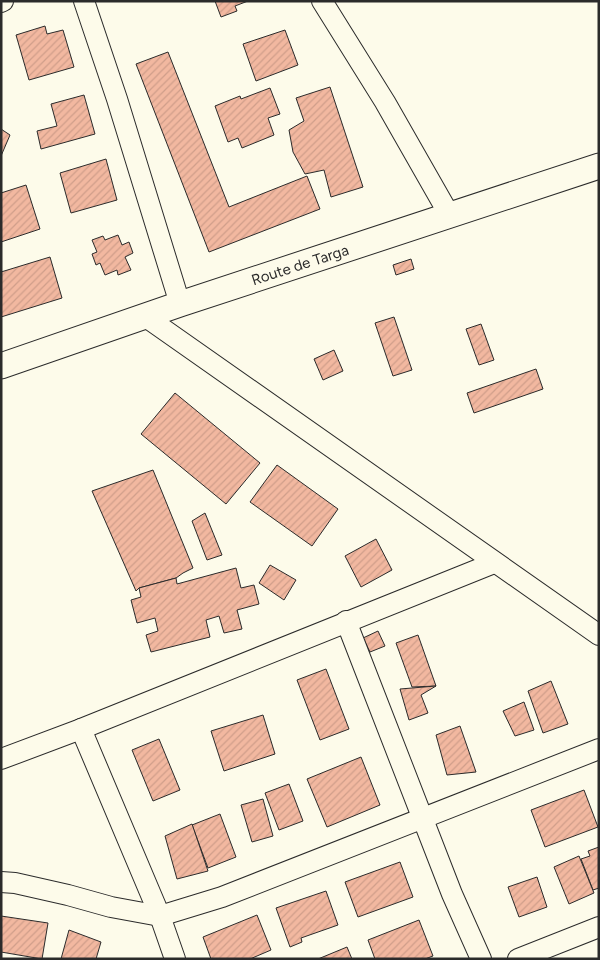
<svg xmlns="http://www.w3.org/2000/svg" width="600" height="960" font-family="Figtree,sans-serif">
<defs>
<pattern id="building-hatch" width="6" height="6" patternUnits="userSpaceOnUse" patternTransform="scale(1.25)"><rect width="6" height="6" fill="#f2b8a0"/><path d="M-1 1l2-2M0 6l6-6M5 7l2-2" fill="none" stroke="#d09e8a"/></pattern>
</defs>
<rect width="100%" height="100%" fill="#fdfbea"/>
<g fill="url(#building-hatch)" stroke="#2b2b2b">
<path d="M215 1H248L235 6 237 11 221 17Z"/>
<path d="M45 26 47 34 63 30 74 67 29 80 16 35Z"/>
<path d="M285 30 298 65 256 81 243 44Z"/>
<path d="M168 52 229 207 307 176 320 209 209 252 136 64Z"/>
<path d="M330 87 363 187 331 197 324 170 305 174 293 152 289 130 304 121 296 98Z"/>
<path d="M270 88 280 114 268 118 274 135 242 148 238 138 228 142 215 106 240 96 241 99Z"/>
<path d="M84 95 95 134 41 149 37 131 57 126 51 104Z"/>
<path d="M1 129 10 135 1 156Z"/>
<path d="M106 159 117 200 71 213 60 173Z"/>
<path d="M26 185 40 229 1 242V193Z"/>
<path d="M118 235 122 245 129 242 133 253 125 257 131 270 118 275 117 270 105 275 100 263 96 265 92 254 97 252 92 240 103 236 105 240Z"/>
<path d="M50 257 62 298 1 317V272Z"/>
<path d="M411 259 414 269 396 275 393 265Z"/>
<path d="M394 317 412 370 393 376 375 323Z"/>
<path d="M481 324 494 360 479 365 466 329Z"/>
<path d="M334 350 343 371 323 380 314 359Z"/>
<path d="M536 369 543 389 474 413 467 393Z"/>
<path d="M175 393 260 463 226 504 141 434Z"/>
<path d="M277 465 338 509 312 546 250 502Z"/>
<path d="M153 470 193 568 183 573 176 578 139 588 136 591 92 491Z"/>
<path d="M205 513 222 555 207 560 192 521Z"/>
<path d="M376 539 392 570 361 587 345 556Z"/>
<path d="M270 565 296 580 284 600 259 583Z"/>
<path d="M236 568 241 588 254 585 259 604 237 610 242 629 224 633 219 616 206 620 210 637 151 652 146 635 158 631 155 618 137 623 131 600 141 597 139 588 176 578 177 584Z"/>
<path d="M378 631 385 646 370 652 363 638Z"/>
<path d="M418 635 436 686 412 687 396 643Z"/>
<path d="M326 669 349 729 320 740 297 680Z"/>
<path d="M551 681 568 724 543 733 528 691Z"/>
<path d="M436 686 421 695 428 713 409 720 400 689Z"/>
<path d="M524 702 534 730 515 736 503 711Z"/>
<path d="M263 715 275 754 224 771 211 731Z"/>
<path d="M460 726 476 772 447 775 436 735Z"/>
<path d="M159 739 180 790 153 801 132 750Z"/>
<path d="M361 757 380 805 327 827 307 779Z"/>
<path d="M289 784 303 821 279 830 265 793Z"/>
<path d="M584 790 598 827 545 847 531 810Z"/>
<path d="M263 799 273 836 252 842 241 805Z"/>
<path d="M220 814 236 857 208 868 192 825Z"/>
<path d="M192 824 208 871 177 879 165 836Z"/>
<path d="M599 847V888L593 890 581 859 590 856 588 851Z"/>
<path d="M579 856 594 893 569 904 554 867Z"/>
<path d="M400 862 413 897 358 917 345 882Z"/>
<path d="M537 877 547 907 519 917 508 887Z"/>
<path d="M326 891 338 925 301 938 302 942 290 947 276 908Z"/>
<path d="M257 915 271 950 250 959H211L203 937Z"/>
<path d="M1 916 48 923 42 959 1 952Z"/>
<path d="M419 920 433 956 425 959H375L368 940Z"/>
<path d="M69 930 101 942 96 959H61Z"/>
<path d="M347 947 352 959H318Z"/>
</g>
<g fill="none" stroke-linecap="round" stroke-linejoin="round">
<g stroke="#2b2b2b" stroke-width="22">
<g id="minor">
<path d="M84 1 117 99 180 304"/>
<path d="M322 1 385 102 450 216"/>
<path d="M1 2 3 1"/>
<path d="M146 317 599 635"/>
<path d="M346 621 452 894 481 959"/>
<path d="M81 729 160 916 175 959"/>
<path d="M1 759 81 729 494 563"/>
<path d="M1 882 15 883 68 895 111 907 160 916 222 897 599 749"/>
<path d="M518 959 599 927"/>
</g>
</g>
<g stroke="#2b2b2b" stroke-width="27">
<path id="major" d="M1 366 180 304 599 166"/>
</g>
<use href="#minor" stroke="#fdfbea" stroke-width="20"/>
<use href="#major" stroke="#fdfbea" stroke-width="25"/>
</g>
<g text-anchor="middle" stroke-width="4" stroke-linejoin="round" paint-order="stroke">
<g font-size="15" fill="#2b2b2b" stroke="#fdfbea">
<text transform="translate(300 265) rotate(-18)" y="5">Route de Targa</text>
</g>
</g>
<rect width="600" height="960" fill="none" stroke="#2b2b2b" stroke-width="5"/>
</svg>
